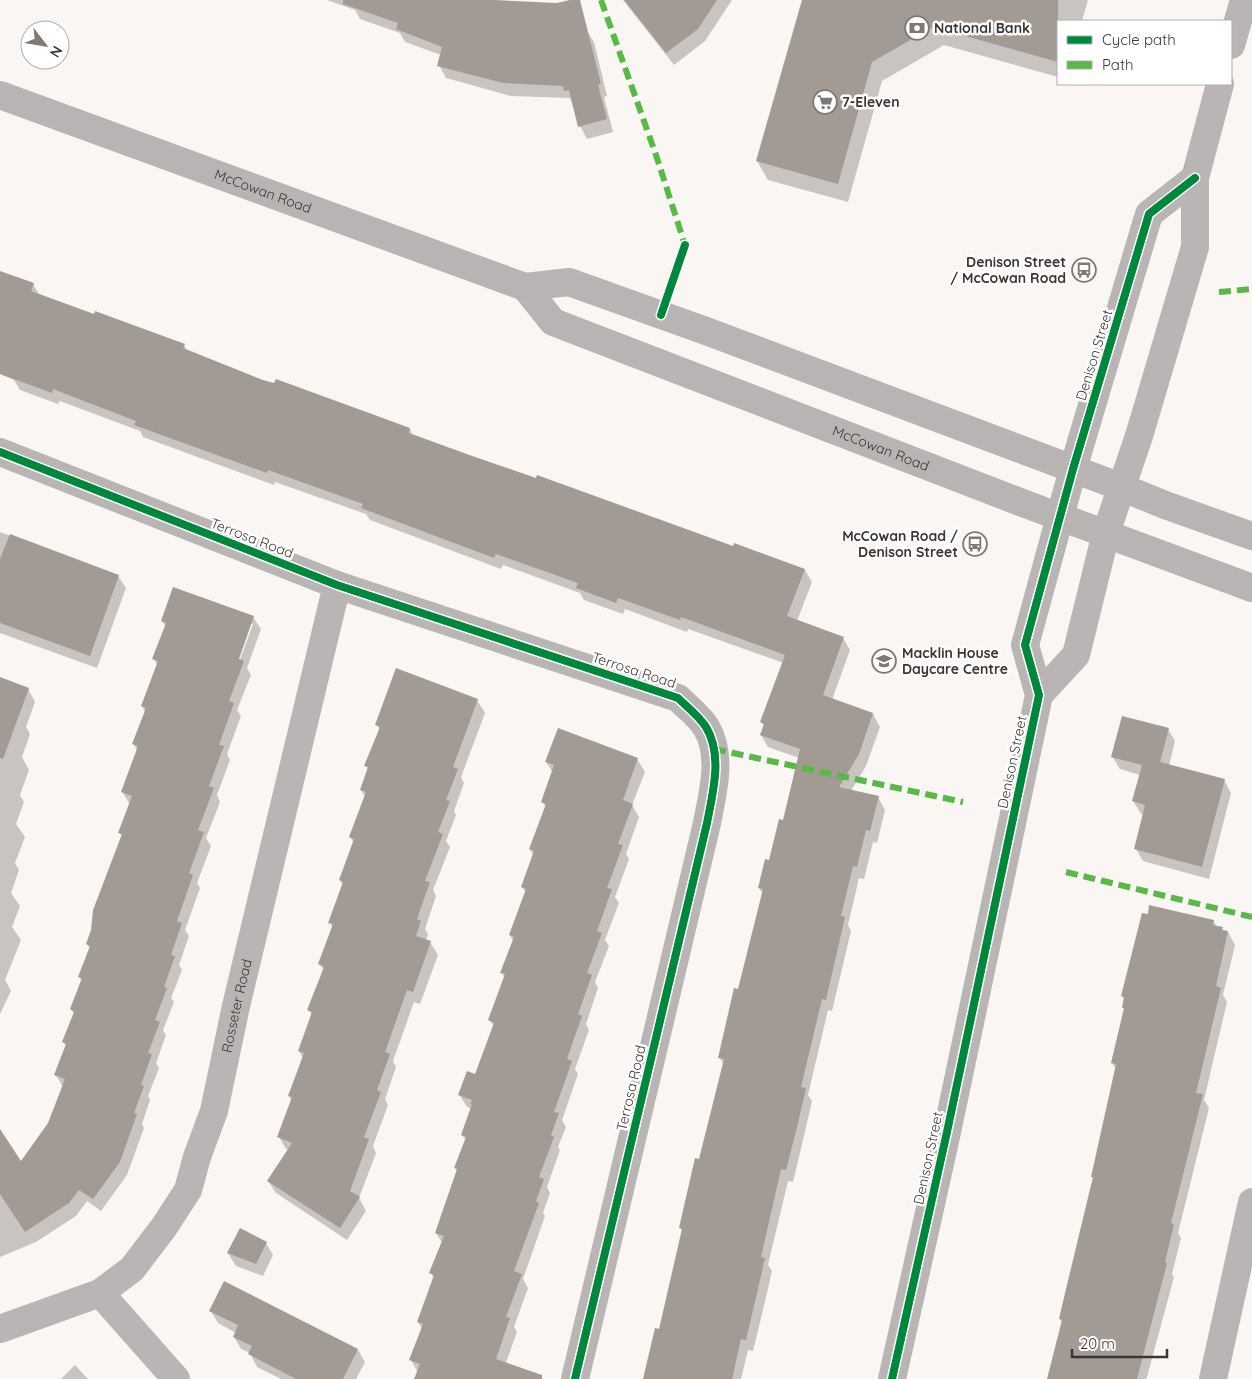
<svg xmlns="http://www.w3.org/2000/svg" width="1252" height="1379" font-family="Quicksand,sans-serif">
<rect width="100%" height="100%" fill="#faf6f3"/>
<g fill="#0003" fill-rule="evenodd">
<path d="M327 0H499L501 3 557 4 576 0 587 31 594 42 607 96 604 97 613 132 587 139 580 126 570 98 511 96 446 78 439 65 441 55 405 42 400 33 360 19 355 10Z"/>
<path d="M623 0H732L705 41 674 65Z"/>
<path d="M805 0H1088L1082 21H1058V77L944 45 882 81 848 202 768 180 757 161Z"/>
<path d="M0 272 33 284 40 296 184 345 188 352 263 381 410 429 413 436 734 548 805 570 812 582 797 621 843 638 850 650 832 700 873 714 880 727 866 766 851 791 878 797 885 810 877 843 873 842 864 879 859 878 848 925 851 931 832 1011 828 1010 808 1095 812 1101 804 1136 793 1182 788 1181 768 1265 772 1271 764 1306 753 1351 748 1350 741 1379H644L660 1331 683 1232 681 1228 700 1161 724 1065 720 1058 739 991 763 894 759 888 784 821 799 758 768 747 761 735 764 726 762 722 784 663 688 629 687 632 625 609 623 614 584 600 580 593 503 565 501 569 370 520 366 514 275 482 274 485 233 470 143 437 140 431 60 401 58 404 20 390 14 380 0 374Z"/>
<path d="M0 532 118 576 126 588 97 668 0 633Z"/>
<path d="M253 617 261 629 247 668 251 675 237 710 241 716 227 754 230 760 217 795 220 802 206 838 211 846 197 883 200 888 185 930 189 936 179 965 182 970 171 998 174 1002 163 1030 166 1035 156 1063 159 1068 148 1096 150 1100 142 1124 144 1128 127 1175 101 1211 87 1201 76 1216 36 1242 0 1257V1153L21 1163 50 1123 63 1087 56 1075 66 1047 64 1042 74 1014 72 1009 82 982 79 977 90 949 87 944 122 837 120 833 130 805 122 791 137 751 134 744 145 712 142 706 157 665 154 659 166 627 162 621ZM250 624H253L238 665H236Z"/>
<path d="M0 679 28 689 35 702 26 727 30 734 22 757 29 770 20 795 24 802 16 824 25 837 15 863 19 870 11 893 20 906 12 927 21 940 5 980 11 991 0 1014Z"/>
<path d="M477 700 485 713 461 777 464 783 454 811 456 815 446 841 450 847 433 890 436 896 425 929 428 934 426 941 430 942 438 955 420 1004 414 1002 393 1061 396 1067 385 1099 388 1105 373 1146 376 1153 359 1198 366 1211 347 1240 276 1193 268 1181 288 1150 286 1149 279 1137 292 1101 289 1096 303 1058 299 1051 312 1016 309 1010 324 971 320 964 333 928 330 923 343 886 340 880 354 843 350 837 365 797 361 790 369 771 366 766 380 731 377 725Z"/>
<path d="M1168 729 1175 741 1169 766 1224 780 1231 793 1209 879 1143 861 1136 849 1144 814H1141L1133 801 1140 775 1120 769 1112 756Z"/>
<path d="M637 759 645 772 632 805 639 817 626 854 629 859 615 897 619 903 605 940 609 946 595 982 598 988 586 1024 589 1030 575 1069 578 1074 562 1120 566 1127 558 1147 560 1150 547 1187 550 1193 543 1213 545 1216 523 1279 528 1288 514 1327 517 1332 504 1368 506 1379H415L418 1373 411 1360 422 1329 418 1322 434 1279 431 1273 442 1243 436 1233 458 1172 455 1168 466 1141 462 1135 472 1109 467 1107 459 1094 476 1076 494 1027 490 1020 505 978 502 973 513 941 510 935 526 893 522 887 533 855 530 849 546 807 542 802 553 773 546 762Z"/>
<path d="M1214 922 1217 927 1228 932 1235 945 1223 995 1227 1002 1204 1100 1209 1108 1178 1233 1181 1238 1172 1274 1174 1277 1147 1377 1146 1379H1049L1062 1323 1060 1319 1094 1179 1092 1177 1116 1069 1112 1063 1125 1010 1124 1008 1125 1001 1122 996Z"/>
<path d="M266 1243 273 1255 263 1276 236 1266 228 1253Z"/>
<path d="M211 1311 358 1350 365 1362 356 1379H281L257 1367 250 1353 241 1349 234 1337 236 1333 218 1323Z"/>
<path d="M75 1365 88 1379H61Z"/>
</g>
<g fill="#a39a94">
<path d="M343 0H493L557 3 570 0H580L601 84 598 85 607 119 578 127 569 90 564 91 563 86 503 83 437 66 442 47 396 29 398 23 343 4Z"/>
<path d="M624 0H717L698 29 666 53Z"/>
<path d="M802 0H1058V62L933 27 872 62 838 184 756 161Z"/>
<path d="M0 271 34 283 31 291 94 314 95 311 185 344 183 348 263 380 274 383 276 379 410 428 409 433 475 457 536 478 537 475 733 546 734 543 805 569 787 616 844 637 823 695 873 713 859 754 839 787 879 796 870 831 866 830 857 867 853 866 841 916 845 917 826 1000 822 999 801 1087 806 1088 798 1123 786 1170 781 1169 761 1257 765 1258 757 1293 746 1340 741 1339 732 1379H643L655 1328 659 1329 682 1229 679 1228 695 1158 699 1159 724 1059 718 1058 734 988 738 989 763 889 758 888 765 859 769 860 779 819 783 820 800 749 760 735 764 724 760 722 785 655 681 617 680 620 618 598 616 603 576 588 578 583 496 554 494 558 361 508 363 504 268 470 267 473 225 458 134 425 136 421 76 398 53 389 52 393 0 374Z"/>
<path d="M10 534 119 575 90 656 0 623V559Z"/>
<path d="M173 587 254 616 239 659 244 661 229 701 234 703 219 745 224 746 209 786 214 788 198 830 204 832 189 873 193 875 177 921 182 923 171 955 175 956 164 987 167 988 155 1020 160 1022 148 1053 152 1054 141 1085 144 1086 134 1113 137 1114 120 1162 93 1199 79 1190 69 1203 25 1232 0 1194V1129L21 1161 48 1123 65 1079 54 1075 66 1044 62 1042 74 1012 70 1009 82 978 78 977 90 946 86 944 91 930 93 910 122 834 118 833 132 796 121 792 138 746 132 744 146 708 141 706 158 661 152 659 166 623 161 621Z"/>
<path d="M396 668 478 699 453 767 458 769 446 800 450 801 438 832 443 834 425 881 430 882 417 919 421 921 416 936 431 941 413 992 407 990 385 1052 390 1054 377 1090 381 1092 364 1137 369 1139 350 1191 360 1197 340 1228 267 1181 292 1143 277 1137 292 1097 288 1096 304 1053 298 1051 312 1012 307 1010 324 967 318 964 333 924 328 923 343 882 339 880 354 839 349 837 366 792 360 790 368 767 364 766 380 727 375 725Z"/>
<path d="M0 677 29 688 3 759 0 758Z"/>
<path d="M1122 716 1169 728 1160 762 1225 779 1202 867 1134 849 1145 805 1132 801 1142 765 1111 757Z"/>
<path d="M558 728 638 758 623 800 633 804 618 844 623 845 607 888 612 889 597 931 602 933 587 973 592 975 578 1014 582 1016 567 1059 572 1061 554 1112 559 1113 551 1135 554 1137 539 1177 544 1179 536 1201 539 1203 514 1271 522 1274 506 1317 510 1318 496 1359 542 1375V1379H414L420 1364 409 1360 423 1324 417 1322 434 1275 429 1273 444 1236 435 1233 457 1169 454 1168 466 1137 461 1135 472 1104H470L472 1100 458 1095 467 1071 475 1074 494 1023 488 1020 505 974 500 973 514 937 509 935 526 889 521 887 534 851 529 849 546 804 541 802 554 765 545 762Z"/>
<path d="M1149 905 1214 920 1213 925 1223 927 1222 930 1228 931 1216 986 1221 988 1196 1093 1203 1094 1171 1223 1174 1224 1165 1262 1167 1263 1137 1379H1047L1062 1320 1059 1319 1066 1289 1093 1177H1091L1116 1064 1111 1063 1124 1008H1122L1124 997 1121 996 1142 913 1148 914Z"/>
<path d="M240 1228 267 1242 256 1264 227 1253Z"/>
<path d="M224 1281 358 1349 343 1379H296L248 1354 252 1346 233 1337 238 1325 209 1311Z"/>
</g>
<g fill="none" stroke-linecap="round" stroke-linejoin="round">
<g stroke="#b9b5b4" stroke-width="28">
<path d="M0 452 337 585 678 698C687 707 699 716 706 727 723 755 713 792 707 823L575 1379"/>
<path d="M100 1293 176 1379"/>
<path id="s1" d="M0 1329 100 1293 132 1269 164 1227 188 1190 197 1157 214 1111 236 1006 337 585"/>
<path d="M1213 1379 1252 1202"/>
</g>
<g stroke="#b9b5b4" stroke-width="28">
<path d="M1231 45 1244 0"/>
<path d="M1039 695 1076 655 1106 533 1139 436 1195 247V178L1220 84"/>
<path d="M892 1379 947 1132 1039 695 1025 645 1073 469 1149 214 1195 178"/>
</g>
<g stroke="#b8b4b3" stroke-width="28">
<path id="s2" d="M0 95 525 287 569 282 706 331 1121 487 1165 505 1252 536"/>
<path id="s3" d="M525 287 553 322 1028 505 1252 588"/>
</g>
<g stroke="#58b947" stroke-width="6" stroke-dasharray="12 6" stroke-linecap="butt">
<path d="M601 0 656 155 685 245"/>
<path d="M1219 292 1252 289"/>
<path d="M714 749 963 802"/>
<path d="M1066 872 1252 917"/>
</g>
<g stroke="#fff" stroke-width="11">
<g id="cycleway">
<path d="M661 315 685 245"/>
<path d="M0 452 337 585 678 698C687 707 699 716 706 727 723 755 713 792 707 823L575 1379"/>
<path d="M892 1379 947 1132 1039 695 1025 645 1073 469 1149 214 1195 178"/>
</g>
</g>
<use href="#cycleway" stroke="#00873e" stroke-width="8"/>
</g>
<defs>
<g id="bank-ring" transform="scale(1.25)"><circle r="9.5" fill="#fff" stroke="#7f7975" stroke-width="1.5"/><path d="M-6-4H6V4H-6ZM0-2.3a2.3 2.3 0 1 0 0 4.6a2.3 2.3 0 1 0 0-4.6Z" fill="#7f7975"/></g>
<g id="supermarket-ring" transform="scale(1.25)"><circle r="9.5" fill="#fff" stroke="#7f7975" stroke-width="1.5"/><path d="M-6-5.5h2.5l.6 2H6L4.5 2H-2.5L-4.4-4H-6ZM-1.5 3.2a1.3 1.3 0 1 0 .1 0ZM3 3.2a1.3 1.3 0 1 0 .1 0Z" fill="#7f7975"/></g>
<g id="bus-ring" transform="scale(1.25)"><circle r="9.5" fill="#fff" stroke="#7f7975" stroke-width="1.5"/><path d="M-5-6H5V4H4V6H2V4H-2V6H-4V4H-5ZM-3.5-4V0h7V-4ZM-3.5 1.2v1.5H-2V1.2ZM2 1.2v1.5H3.5V1.2Z" fill="#7f7975"/></g>
<g id="school-ring" transform="scale(1.25)"><circle r="9.5" fill="#fff" stroke="#7f7975" stroke-width="1.5"/><path d="M0-5L7-2L0 1L-7-2ZM-4 1L0 2.5L4 1V4Q0 6-4 4Z" fill="#7f7975"/></g>
</defs>
<g fill-rule="evenodd">
<use href="#bank-ring" x="917" y="28"/>
<use href="#supermarket-ring" x="825" y="102"/>
<use href="#bus-ring" x="1084" y="270"/>
<use href="#bus-ring" x="975" y="544"/>
<use href="#school-ring" x="884" y="661"/>
</g>
<g text-anchor="middle" stroke-width="5" stroke-linejoin="round" paint-order="stroke">
<g font-size="14" font-weight="bold" fill="#3d3531" stroke="#fff" text-anchor="start">
<text x="934" y="33">National Bank</text>
<text x="842" y="107">7-Eleven</text>
<text x="1066" y="267" text-anchor="end">Denison Street<tspan x="1066" dy="16">/ McCowan Road</tspan></text>
<text x="958" y="541" text-anchor="end">McCowan Road /<tspan x="958" dy="16">Denison Street</tspan></text>
<text x="902" y="658">Macklin House<tspan x="902" dy="16">Daycare Centre</tspan></text>
</g>
<g font-size="14" fill="#3d3531" stroke="#fff">
<text dy="5" stroke="none"><textPath href="#s2" startOffset="280">McCowan Road</textPath></text>
<text transform="translate(1094 355) rotate(-73)" y="5">Denison Street</text>
<text dy="5" stroke="none"><textPath href="#s3" startOffset="396">McCowan Road</textPath></text>
<text transform="translate(252 538) rotate(21)" y="5">Terrosa Road</text>
<text transform="translate(634 670) rotate(18)" y="5">Terrosa Road</text>
<text transform="translate(1012 762) rotate(-78)" y="5">Denison Street</text>
<text dy="5" stroke="none"><textPath href="#s1" startOffset="434">Rosseter Road</textPath></text>
<text transform="translate(631 1088) rotate(-77)" y="5">Terrosa Road</text>
<text transform="translate(928 1158) rotate(-78)" y="5">Denison Street</text>
</g>
</g>
<rect x="1057" y="20" width="175" height="65" fill="#ffffff" stroke="#b1aead"/>
<rect x="1067" y="36" width="25" height="8" fill="#00873e" stroke="#b1aead"/>
<text x="1102" y="45" font-size="15" fill="#3d3531">Cycle path</text>
<rect x="1067" y="61" width="25" height="8" fill="#58b947" stroke="#b1aead"/>
<text x="1102" y="70" font-size="15" fill="#3d3531">Path</text>
<g transform="translate(45 45) rotate(121)"><circle r="24" fill="#ffffff" stroke="#b1aead"/>
<path d="M0-4L9 19L0 12L-9 19Z" fill="#7f7975"/>
<text y="-8" font-size="14" font-weight="bold" text-anchor="middle" fill="#3d3531">N</text>
</g>
<path d="M1072 1349v8h95v-8" fill="none" stroke="#3d3531" stroke-width="2.5"/>
<text x="1080" y="1349" font-size="15" fill="#3d3531" stroke="#ffffff" stroke-width="4" paint-order="stroke">20 m</text>
</svg>
